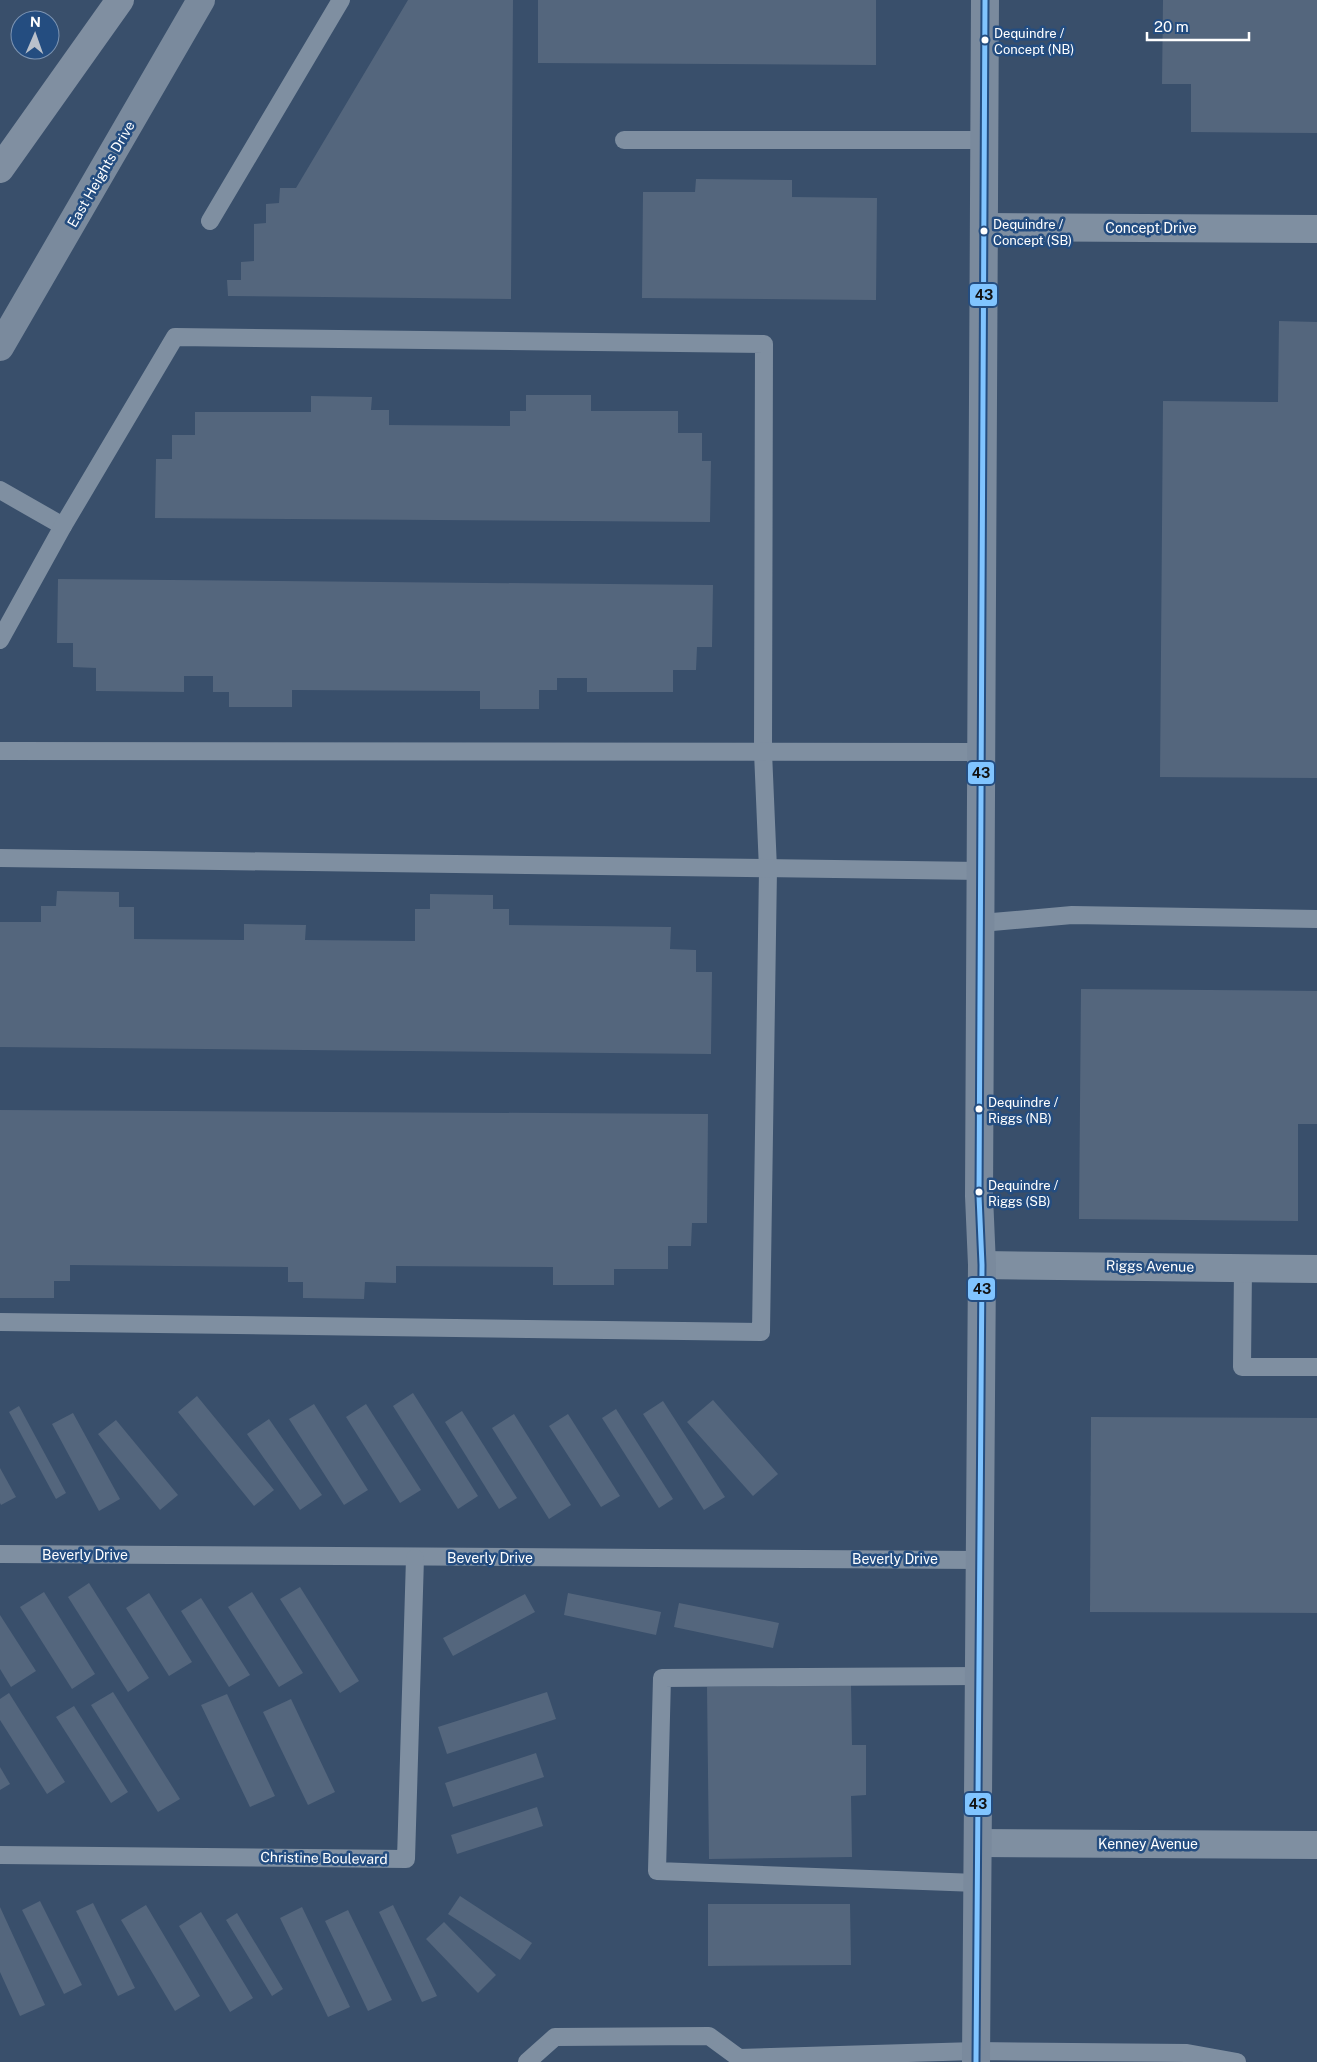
<svg xmlns="http://www.w3.org/2000/svg" width="1317" height="2062" font-family="'Public Sans',sans-serif">
<rect width="100%" height="100%" fill="#394f6b"/>
<g fill="#54667d">
<path d="M408 0H513L511 299 228 296 227 280H241V262L254 261V224L266 223V204L279 203 280 188H296Z"/>
<path d="M538 0H876V65L538 63Z"/>
<path d="M1163 0H1317V133L1191 132V84H1162Z"/>
<path d="M696 179 792 180V197L877 198 876 300 642 298 643 192H695Z"/>
<path d="M1279 321 1317 322V778L1160 777 1163 401 1278 402Z"/>
<path d="M526 395H591V411H678V433H702V461H711L710 522 155 518 156 459H172V435H195V412H311V396L372 397 371 410H389V425L510 426V411H526Z"/>
<path d="M58 579 713 585 712 647H697L696 670H673V692H587V678H557V690H539V709H480V691L292 690V707H229V692H213V676H184V692L96 691V668L73 667V643H57Z"/>
<path d="M57 891 119 892V907H134V939L244 940V924L306 925 305 940 415 941V909H430V894L493 895V909H509V925L671 927 670 949 696 950V972H712L711 1054 0 1047V922H41V906H56Z"/>
<path d="M1081 989 1317 991V1124H1298V1221L1079 1219Z"/>
<path d="M0 1110 708 1114 707 1223H692L691 1246H668V1269H614V1285H553V1267L396 1266V1283L365 1282 364 1299 303 1298V1282H288V1267L70 1265V1281H54V1298H0Z"/>
<path d="M413 1393 478 1496 458 1509 393 1406Z"/>
<path d="M197 1396 274 1490 254 1506 178 1412Z"/>
<path d="M713 1400 778 1474 753 1496 687 1422Z"/>
<path d="M663 1401 725 1497 704 1510 643 1414Z"/>
<path d="M314 1404 368 1490 344 1505 289 1419Z"/>
<path d="M366 1404 421 1490 400 1503 346 1417Z"/>
<path d="M19 1406 66 1493 56 1499 9 1412Z"/>
<path d="M616 1409 673 1499 659 1508 602 1418Z"/>
<path d="M462 1411 517 1498 499 1509 445 1422Z"/>
<path d="M73 1413 120 1499 99 1511 52 1424Z"/>
<path d="M514 1414 571 1505 549 1519 492 1428Z"/>
<path d="M568 1414 620 1496 601 1507 549 1426Z"/>
<path d="M1091 1417 1317 1418V1613L1090 1612Z"/>
<path d="M269 1419 322 1495 300 1510 247 1434Z"/>
<path d="M116 1420 178 1495 160 1510 98 1434Z"/>
<path d="M0 1468 16 1497 1 1505 0 1503Z"/>
<path d="M89 1583 149 1678 128 1692 68 1597Z"/>
<path d="M300 1587 359 1681 340 1693 280 1599Z"/>
<path d="M44 1592 95 1674 72 1689 20 1607Z"/>
<path d="M252 1592 303 1673 279 1687 228 1607Z"/>
<path d="M149 1593 192 1662 169 1676 126 1608Z"/>
<path d="M568 1593 661 1612 656 1635 564 1615Z"/>
<path d="M525 1594 535 1612 453 1656 443 1638Z"/>
<path d="M201 1598 250 1675 229 1687 181 1611Z"/>
<path d="M679 1603 779 1623 773 1648 674 1627Z"/>
<path d="M0 1615 36 1671 11 1687 0 1669Z"/>
<path d="M851 1685 852 1745H866V1795L851 1796 852 1857 709 1859 707 1687Z"/>
<path d="M113 1692 180 1799 158 1812 91 1705Z"/>
<path d="M547 1692 556 1719 447 1754 438 1727Z"/>
<path d="M9 1693 65 1782 47 1794 0 1720V1699Z"/>
<path d="M227 1694 275 1796 250 1807 201 1705Z"/>
<path d="M291 1699 335 1792 308 1805 263 1712Z"/>
<path d="M74 1706 128 1792 111 1803 56 1717Z"/>
<path d="M536 1753 544 1777 453 1807 445 1783Z"/>
<path d="M0 1767 10 1784 0 1790Z"/>
<path d="M537 1807 543 1826 457 1854 451 1835Z"/>
<path d="M460 1896 532 1943 520 1960 448 1914Z"/>
<path d="M40 1901 82 1985 64 1994 22 1910Z"/>
<path d="M93 1903 135 1988 118 1996 76 1911Z"/>
<path d="M708 1904H850L851 1965 708 1966Z"/>
<path d="M146 1905 200 1996 175 2011 121 1920Z"/>
<path d="M393 1905 437 1996 422 2002 379 1912Z"/>
<path d="M0 1907 45 2005 20 2016 0 1972Z"/>
<path d="M302 1907 350 2007 328 2017 280 1918Z"/>
<path d="M348 1910 392 2000 368 2011 325 1921Z"/>
<path d="M201 1912 253 1998 230 2012 179 1926Z"/>
<path d="M237 1913 283 1989 272 1996 226 1920Z"/>
<path d="M444 1922 496 1975 478 1993 426 1939Z"/>
</g>
<g fill="none" stroke-linecap="round" stroke-linejoin="round">
<g stroke="#7f8fa1" stroke-width="18">
<path d="M624 140H984"/>
<path d="M210 221 341 0"/>
<path d="M0 490 63 526"/>
<path d="M0 640 63 526 175 337 764 344 763 752 768 869 761 1332 0 1322"/>
<path d="M0 751 981 752"/>
<path d="M0 858 981 871"/>
<path d="M981 923 1072 915 1317 919"/>
<path d="M1243 1268 1242 1367H1317"/>
<path d="M0 1554 980 1560"/>
<path d="M0 1855 406 1859 415 1558"/>
<path d="M977 1883 657 1871 662 1678 979 1676"/>
<path d="M527 2062 555 2037 709 2036 739 2058 976 2051 1187 2053 1237 2062"/>
</g>
<g stroke="#7f8fa1" stroke-width="28">
<path d="M985 227 1317 229"/>
<path d="M982 1265 1317 1269"/>
<path d="M979 1843 1317 1845"/>
</g>
<g stroke="#7a8a9d" stroke-width="28">
<path d="M0 347 201 0"/>
<path d="M976 2062 982 1265 979 1196 985 0"/>
</g>
<path stroke="#808fa1" stroke-width="28" d="M0 169 120 0"/>
<g stroke="#244d80" stroke-width="9">
<path id="bus-1" d="M976 2062 982 1265 979 1196 985 0"/>
</g>
<use href="#bus-1" stroke="#80c4ff" stroke-width="5"/>
</g>
<g fill="#fff" stroke="#244d80" stroke-width="2">
<circle cx="985" cy="40" r="4.5"/>
<circle cx="984" cy="231" r="4.5"/>
<circle cx="979" cy="1109" r="4.5"/>
<circle cx="979" cy="1192" r="4.5"/>
</g>
<g text-anchor="middle" stroke-width="5" stroke-linejoin="round" paint-order="stroke">
<g font-size="13" fill="#fff" stroke="#244d80" text-anchor="start">
<text x="994" y="38">Dequindre /<tspan x="994" dy="16">Concept (NB)</tspan></text>
<text x="993" y="229">Dequindre /<tspan x="993" dy="16">Concept (SB)</tspan></text>
<text x="988" y="1107">Dequindre /<tspan x="988" dy="16">Riggs (NB)</tspan></text>
<text x="988" y="1190">Dequindre /<tspan x="988" dy="16">Riggs (SB)</tspan></text>
</g>
<g font-size="14" fill="#fff" stroke="#244d80">
<text transform="translate(101 174) rotate(-60)" y="5">East Heights Drive</text>
<text x="1151" y="233">Concept Drive</text>
<text transform="translate(1150 1266) rotate(1)" y="5">Riggs Avenue</text>
<text x="85" y="1560">Beverly Drive</text>
<text x="490" y="1563">Beverly Drive</text>
<text x="895" y="1564">Beverly Drive</text>
<text x="1148" y="1849">Kenney Avenue</text>
<text transform="translate(324 1858) rotate(1)" y="5">Christine Boulevard</text>
</g>
</g>
<g stroke="#244d80" stroke-width="2">
<rect x="969" y="283" width="29" height="24" rx="5" fill="#80c4ff"/>
<rect x="967" y="761" width="28" height="24" rx="5" fill="#80c4ff"/>
<rect x="967" y="1277" width="29" height="24" rx="5" fill="#80c4ff"/>
<rect x="964" y="1792" width="28" height="24" rx="5" fill="#80c4ff"/>
</g>
<g font-size="14" text-anchor="middle" font-weight="bold" fill="#111">
<text x="984" y="300">43</text>
<text x="981" y="778">43</text>
<text x="982" y="1294">43</text>
<text x="978" y="1809">43</text>
</g>
<g transform="translate(35 35) rotate(2)"><circle r="24" fill="#244d80" stroke="#7c94b3"/>
<path d="M0-4L9 19L0 12L-9 19Z" fill="#bac1cb"/>
<text y="-8" font-size="14" font-weight="bold" text-anchor="middle" fill="#ffffff">N</text>
</g>
<path d="M1147 32v8h102v-8" fill="none" stroke="#ffffff" stroke-width="2.5"/>
<text x="1154" y="32" font-size="15" fill="#ffffff" stroke="#244d80" stroke-width="4" paint-order="stroke">20 m</text>
</svg>
